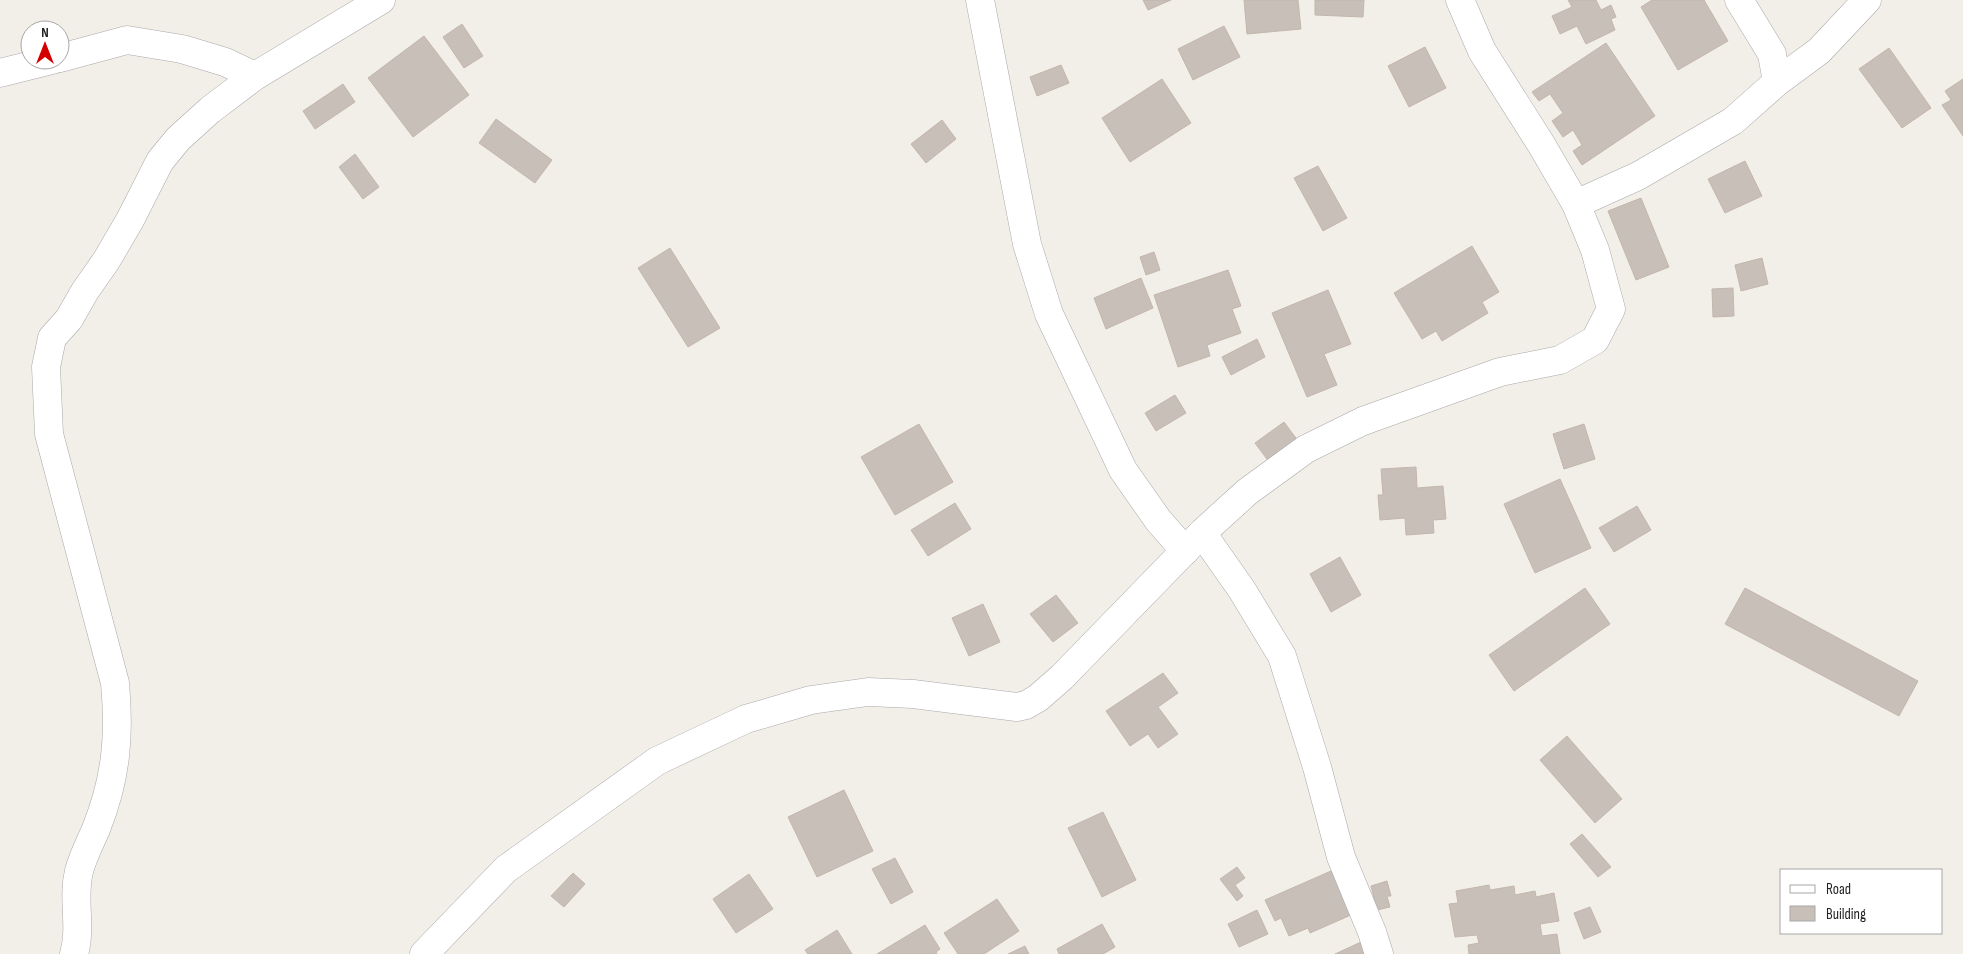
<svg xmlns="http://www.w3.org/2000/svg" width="1963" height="954" font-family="'Sofia Sans Condensed',sans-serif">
<rect width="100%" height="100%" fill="#f2efe9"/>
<g fill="#c7bfb8" stroke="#c4b6ab">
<path d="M1143 0H1171L1148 10Z"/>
<path d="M1244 0H1298L1301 29 1247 34Z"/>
<path d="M1315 0H1364L1363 17 1315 15Z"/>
<path d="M1568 0H1596L1601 10 1611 5 1616 17 1611 19 1615 30 1586 44 1577 26 1560 34 1552 16 1572 7Z"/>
<path d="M1652 0H1704L1728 41 1678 70 1641 7Z"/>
<path d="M462 24 483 56 464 68 443 37Z"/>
<path d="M1224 26 1240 57 1193 80 1178 49Z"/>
<path d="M424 36 469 95 413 137 368 78Z"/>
<path d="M1606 43 1655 116 1582 165 1573 151 1582 145 1573 130 1563 137 1552 121 1563 113 1550 94 1539 101 1532 92Z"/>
<path d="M1425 47 1446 88 1409 107 1388 66Z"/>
<path d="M1889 48 1931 108 1902 128 1859 69Z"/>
<path d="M1061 65 1069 83 1037 96 1030 77Z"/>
<path d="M1162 79 1191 123 1130 162 1102 118Z"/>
<path d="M1963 79V136L1942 105 1951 100 1945 91Z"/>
<path d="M343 84 355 102 315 129 303 111Z"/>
<path d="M496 119 552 160 535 183 479 143Z"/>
<path d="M942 120 956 139 926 163 911 144Z"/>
<path d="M355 154 379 187 363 199 339 167Z"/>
<path d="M1745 161 1762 196 1725 213 1708 179Z"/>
<path d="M1318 166 1347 218 1323 231 1294 178Z"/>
<path d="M1641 198 1669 267 1636 280 1608 211Z"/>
<path d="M1472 246 1499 292 1482 302 1488 313 1442 341 1436 331 1422 339 1394 293Z"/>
<path d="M670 248 720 328 688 347 638 268Z"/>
<path d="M1154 252 1160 270 1146 275 1140 257Z"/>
<path d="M1762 258 1768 284 1741 291 1735 265Z"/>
<path d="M1228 270 1241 306 1232 309 1241 333 1207 345 1210 356 1178 367 1154 295Z"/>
<path d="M1141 278 1153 308 1106 329 1094 298Z"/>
<path d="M1733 288 1734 316 1713 317 1712 289Z"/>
<path d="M1328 290 1351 344 1324 354 1337 385 1307 397 1272 313Z"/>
<path d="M1257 339 1265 357 1231 375 1222 357Z"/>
<path d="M1175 395 1186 413 1156 431 1145 413Z"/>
<path d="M1284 422 1304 449 1275 470 1255 443Z"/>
<path d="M919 424 953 482 895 515 861 457Z"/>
<path d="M1584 424 1595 459 1564 469 1553 434Z"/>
<path d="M1416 467 1417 488 1443 486 1446 519 1433 520 1434 533 1406 535 1405 518 1380 520 1378 495H1383L1381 469Z"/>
<path d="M1560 479 1591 548 1535 573 1504 504Z"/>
<path d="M955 503 971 529 928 556 911 530Z"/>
<path d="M1637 506 1651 530 1614 552 1599 528Z"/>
<path d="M1340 557 1361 595 1331 612 1310 574Z"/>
<path d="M1585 588 1610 624 1514 691 1489 655Z"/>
<path d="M1745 588 1918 681 1899 716 1725 624Z"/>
<path d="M1056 595 1078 623 1053 642 1030 614Z"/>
<path d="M983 604 1000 642 969 656 952 618Z"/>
<path d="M1163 673 1178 693 1158 707 1178 734 1158 748 1148 734 1130 746 1106 711Z"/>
<path d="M1567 736 1622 799 1595 823 1540 760Z"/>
<path d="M844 790 873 851 817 877 788 817Z"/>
<path d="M1103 812 1136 880 1102 897 1068 828Z"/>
<path d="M1582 834 1611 867 1598 877 1570 844Z"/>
<path d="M895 858 913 892 891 904 872 869Z"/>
<path d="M1237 867 1245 878 1235 885 1243 896 1237 901 1220 879Z"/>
<path d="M1331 871 1351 915 1310 933 1308 928 1289 936 1281 918 1275 921 1265 900Z"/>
<path d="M573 873 585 884 564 907 551 896Z"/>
<path d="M749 874 773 909 736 933 713 899Z"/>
<path d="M1387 881 1391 896H1387L1390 907 1377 910 1371 886Z"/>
<path d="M1489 885 1490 890 1514 886 1515 895 1535 891 1536 897 1554 893 1559 921 1540 924 1542 936 1557 934 1560 954H1469L1468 945 1479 943 1477 935 1455 937 1449 904 1458 903 1456 891Z"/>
<path d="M997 899 1019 931 984 954H958L944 933Z"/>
<path d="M1590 907 1601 932 1584 939 1574 913Z"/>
<path d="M1257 910 1268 934 1239 947 1228 924Z"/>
<path d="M1102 924 1115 947 1103 954H1059L1057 949Z"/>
<path d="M925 925 940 949 936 952 937 954H877Z"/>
<path d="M837 930 852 954H808L805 950Z"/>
<path d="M1361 942 1367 954H1335Z"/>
<path d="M1025 946 1029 954H1008Z"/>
</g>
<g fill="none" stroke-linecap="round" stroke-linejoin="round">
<g stroke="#a9a9a9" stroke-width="29">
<g id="street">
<path d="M980 0 1027 244 1049 314 1123 470 1158 520 1185 551"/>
<path d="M1739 0 1772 54 1777 82"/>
<path d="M60 58 127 40 182 49 225 62 255 76"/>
<path d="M0 73 52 60"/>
<path d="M1576 204 1638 176 1733 121 1777 82 1819 51 1867 0"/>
<path d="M1202 533 1242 590 1282 656 1317 767 1341 857 1372 932 1379 954"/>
<path d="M74 954C82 927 72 899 79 871 83 856 90 843 96 829 116 779 120 737 115 683L49 434 46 367 52 338 69 319 85 291 106 261 130 220 160 161 178 139 210 110 255 76 381 0"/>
<path d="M424 954 506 869 657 761 746 719 811 700 868 692 913 694 1017 707 1026 705 1038 698 1062 677 1202 533 1247 492 1306 449 1363 421 1500 372 1560 360 1595 340 1611 309 1595 250 1576 204 1541 144 1482 51 1460 0"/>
</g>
</g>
<use href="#street" stroke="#fff" stroke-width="28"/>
</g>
<rect x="1780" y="869" width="162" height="65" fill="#ffffff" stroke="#a7a7a7"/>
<rect x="1790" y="885" width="25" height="8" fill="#ffffff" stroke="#a7a7a7"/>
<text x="1826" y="894" font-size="15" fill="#222222">Road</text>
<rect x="1790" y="906" width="25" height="15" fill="#c7bfb8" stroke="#a7a7a7"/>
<text x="1826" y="919" font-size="15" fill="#222222">Building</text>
<g transform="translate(45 45)"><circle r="24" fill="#ffffff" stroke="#a7a7a7"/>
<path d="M0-4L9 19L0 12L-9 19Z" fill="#d40000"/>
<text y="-8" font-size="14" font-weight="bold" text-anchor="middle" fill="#222222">N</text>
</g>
</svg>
